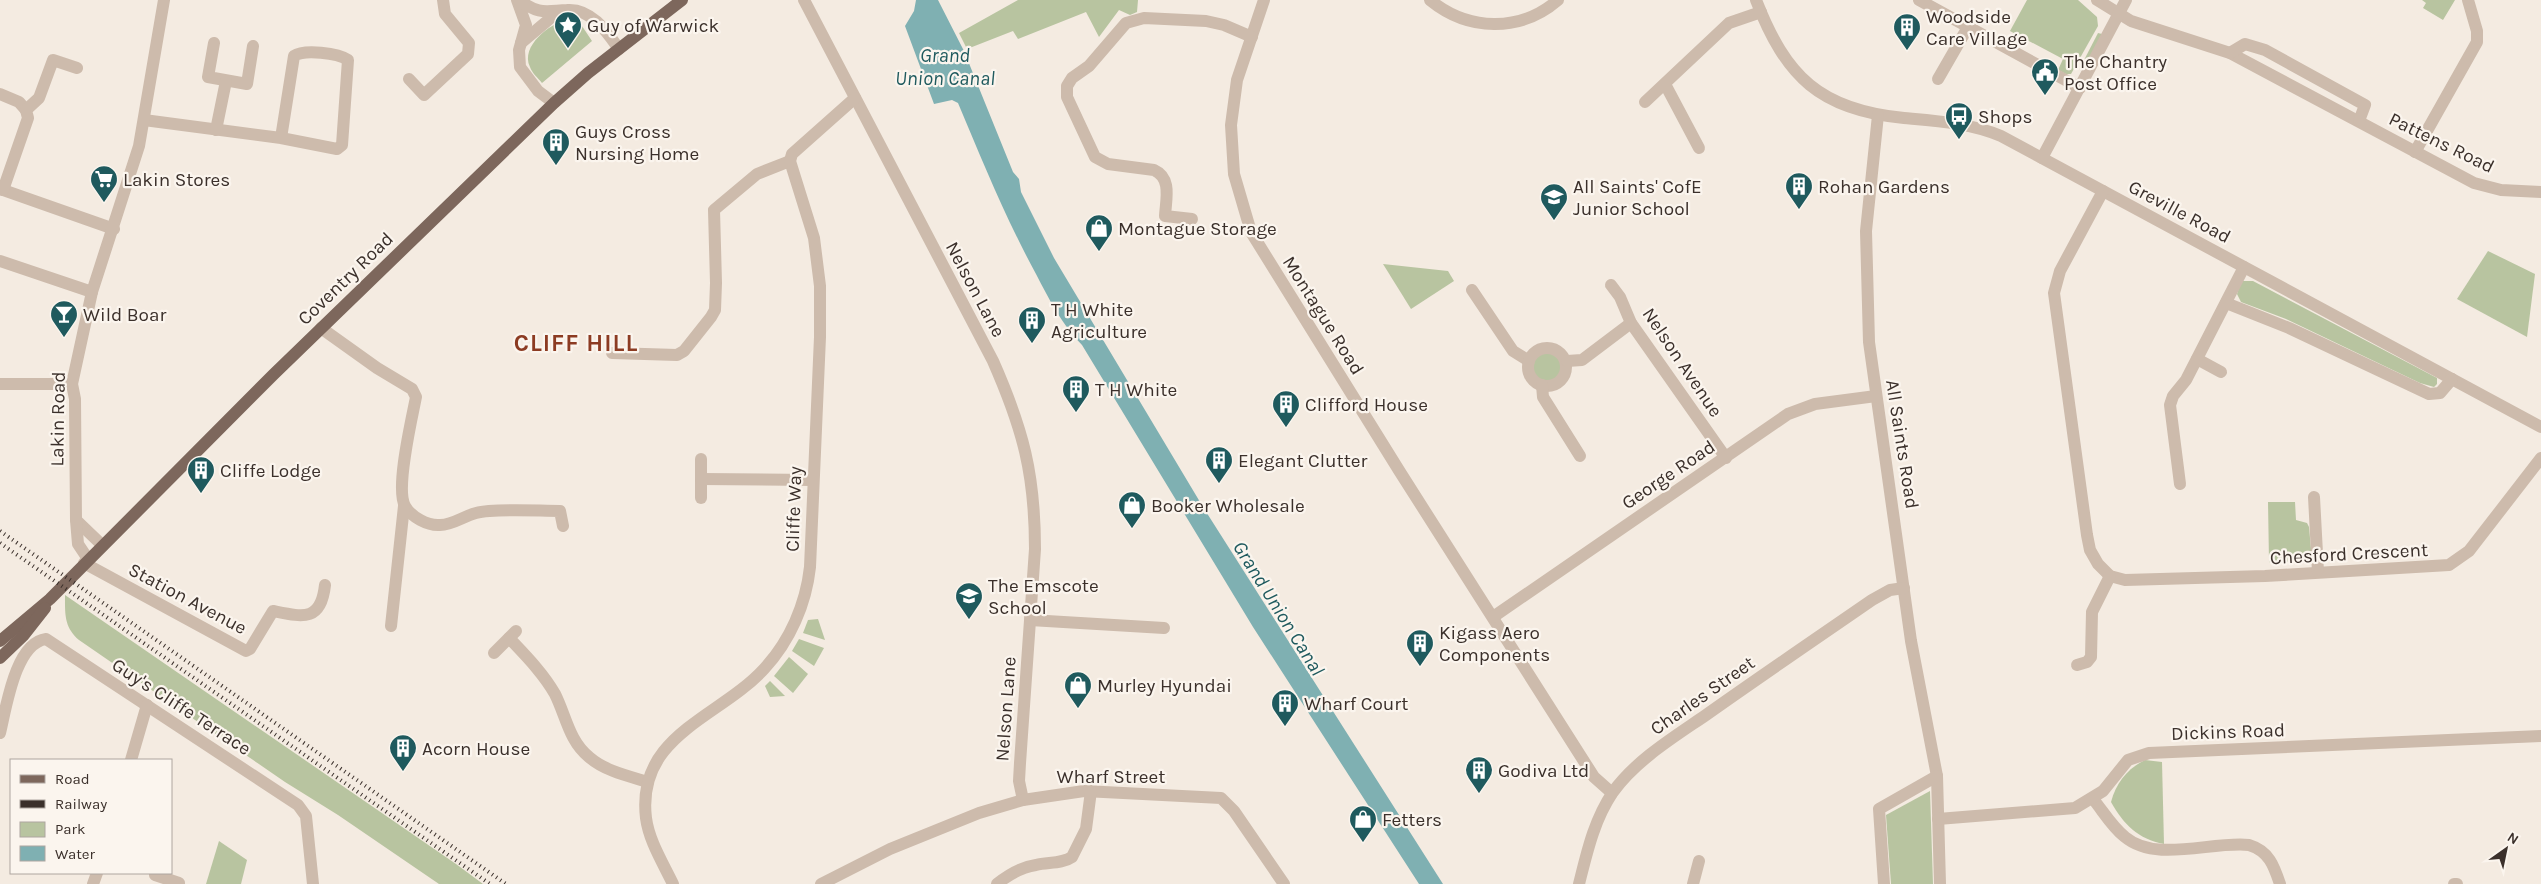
<svg xmlns="http://www.w3.org/2000/svg" width="2541" height="884" font-family="Karla,sans-serif">
<rect width="100%" height="100%" fill="#f4ebe1"/>
<g fill="#b8c4a0">
<path d="M1018 0H1138L1137 12 1130 15 1119 10 1099 37 1086 12 1018 39 1013 31 967 49 959 33Z"/>
<path d="M2027 0H2078L2097 17 2098 26 2071 74H2066L2058 70 2063 59 2010 31Z"/>
<path d="M2422 0H2455L2443 20 2423 8 2426 3Z"/>
<path d="M567 19 580 23 592 41 542 83C538 78 532 73 530 67 520 46 550 24 567 19Z"/>
<path d="M2098 33 2102 34 2086 65 2082 64Z"/>
<path d="M2488 251 2535 274 2527 337 2457 299Z"/>
<path d="M1383 264 1448 271 1454 281 1411 309Z"/>
<path d="M2241 281H2253L2437 378V384L2434 387 2420 383 2286 319 2241 302 2237 294Z"/>
<circle cx="1547" cy="367" r="14"/>
<path d="M2268 502H2295L2296 520 2307 523 2309 527 2312 560 2270 563 2269 561Z"/>
<path d="M65 595 456 864 483 884H439L338 815 285 782 79 640C64 627 65 614 65 595Z"/>
<path d="M818 619 825 640 803 633 808 620Z"/>
<path d="M799 639 824 648 814 666 792 651Z"/>
<path d="M789 657 808 674 793 693 774 676Z"/>
<path d="M770 681 785 696 770 697 765 686Z"/>
<path d="M2145 760 2162 762 2164 844C2138 839 2124 825 2111 802 2116 783 2128 768 2145 760Z"/>
<path d="M1930 791 1933 884H1891L1886 815Z"/>
<path d="M219 841 247 860 241 884H206Z"/>
</g>
<path fill="#7fb0b2" d="M916 0H938L964 51 1013 172 1019 179 1021 192 1054 258 1203 507 1443 884H1419L1253 627 1082 345C1062 325 1049 299 1036 274 1006 219 982 160 958 103L952 100 934 104 905 26 914 11Z"/>
<g fill="none" stroke-linecap="round" stroke-linejoin="round">
<g stroke="#cdbbac" stroke-width="12">
<path d="M517 0 526 25 519 50 520 67 538 91 554 103"/>
<path d="M519 0C539 15 545 11 567 10 591 8 607 32 619 49"/>
<path d="M804 0 993 361C1023 429 1035 474 1035 549L1020 763 1019 781 1023 800"/>
<path d="M1264 0 1237 80 1231 125 1234 174 1251 232 1400 472 1594 777 1612 793"/>
<path d="M1430 0C1468 31 1520 33 1558 0"/>
<path d="M1756 0C1786 77 1820 110 1904 118 1937 121 1970 123 2001 136L2541 427"/>
<path d="M1919 0 2080 88"/>
<path d="M2097 0 2131 21 2230 53 2474 183 2501 190 2541 192"/>
<path d="M214 43 208 77 247 84 253 46"/>
<path d="M521 43 559 11"/>
<path d="M2230 53 2245 44 2265 50 2365 105 2359 121"/>
<path d="M409 79 424 95 468 54 469 43 445 14 443 0"/>
<path d="M1938 79 1968 27"/>
<path d="M1665 84 1699 148"/>
<path d="M0 94 19 102 26 110"/>
<path d="M1645 102 1729 23 1761 12"/>
<path d="M1878 115 1866 231 1869 342 1911 641 1937 776 1940 884"/>
<path d="M144 120 281 138 337 149 342 145 348 60C338 53 304 49 294 56L281 138"/>
<path d="M216 130 226 81"/>
<path d="M2415 152 2477 42V31L2468 0"/>
<path d="M2042 158 2126 0"/>
<path d="M0 189 114 229"/>
<path d="M3 190 28 118 26 110 39 98 53 60 77 68"/>
<path d="M2103 191 2060 271 2054 293 2087 535 2090 550 2098 564 2110 576 2125 580 2265 576 2449 565 2469 551 2541 458"/>
<path d="M1192 219 1165 216C1166 199 1172 178 1154 170L1108 164 1095 157 1067 97V86L1072 78 1089 66 1126 23 1144 18 1206 21 1224 25 1252 37"/>
<path d="M0 261 92 292"/>
<path d="M1611 285 1620 297 1631 323 1726 458"/>
<path d="M1472 290 1513 351 1529 361"/>
<path d="M2226 303 2289 328 2429 394 2440 393 2452 379"/>
<path d="M321 328 377 368 412 389 416 397C412 418 395 489 405 506 411 517 428 526 440 525 453 525 464 516 476 513 495 508 538 511 560 511L563 526"/>
<circle cx="1547" cy="367" r="19"/>
<path d="M612 353 677 355 684 351 711 317 715 310 716 283 714 210 757 174 790 161"/>
<path d="M2197 359 2221 372"/>
<path d="M1567 361 1582 360 1631 323"/>
<path d="M0 384H72"/>
<path d="M1542 385 1543 397 1580 456"/>
<path d="M701 459V498"/>
<path d="M701 479 813 480"/>
<path d="M2180 484 2170 405 2173 396 2186 380 2244 267"/>
<path d="M2314 497 2318 572"/>
<path d="M76 520 102 545"/>
<path d="M88 559 78 544 76 520 75 399 72 384 92 292 139 146 164 0"/>
<path d="M84 563 246 651 250 649 273 611C303 617 321 622 325 585"/>
<path d="M1493 617 1788 414 1815 404 1876 396"/>
<path d="M1030 620 1164 628"/>
<path d="M391 626 404 506"/>
<path d="M509 638C526 656 543 673 555 694 566 716 569 741 589 757 605 771 628 776 648 782"/>
<path d="M494 653 516 631"/>
<path d="M2077 665 2087 662 2091 657 2092 612 2110 576"/>
<path d="M0 733C6 709 15 643 46 639L298 805 306 816 313 884"/>
<path d="M131 760 147 705"/>
<path d="M2093 799C2103 811 2112 827 2125 837 2156 863 2211 841 2249 845 2269 851 2274 866 2280 884"/>
<path d="M1938 819 2075 808 2103 791 2128 760 2149 753 2541 736"/>
<path d="M155 875 179 883"/>
<path d="M93 884 97 873"/>
<path d="M673 884C663 863 649 841 646 818 636 735 719 718 764 669 790 641 806 604 810 567L820 337V286L814 238 790 161 792 154 855 98"/>
<path d="M821 884 890 849 979 813 1023 800 1084 791 1221 798 1234 811 1284 884"/>
<path d="M997 884C1008 875 1022 867 1036 865 1048 862 1062 864 1072 857L1086 829 1091 791"/>
<path d="M1579 884C1587 852 1594 820 1613 792 1636 760 1674 737 1706 715 1761 676 1817 638 1872 600L1890 590 1904 588"/>
<path d="M1693 884 1699 861"/>
<path d="M1884 884 1879 809 1937 776"/>
<path d="M2454 884H2457"/>
</g>
<g stroke="#7d675c" stroke-width="12">
<path d="M0 641 50 599 274 374 554 103 588 73 682 0"/>
<path d="M0 658 23 636 45 608"/>
</g>
<g stroke="#3b302b" stroke-width="4" stroke-dasharray="1 4" stroke-linecap="butt">
<path d="M0 531 506 884"/>
<path d="M0 543 490 884"/>
</g>
</g>
<defs>
<g id="sight-pin" transform="scale(1.4375)"><path d="M0 17L-7.5 6A9.5 9.5 0 1 1 7.5 6Z" fill="#1f5a5e" stroke="#fbf5ee"/><path d="M0-6L1.8-2.2L6-1.7L2.9 1.2L3.7 5.4L0 3.3L-3.7 5.4L-2.9 1.2L-6-1.7L-1.8-2.2Z" fill="#fff"/></g>
<g id="building-pin" transform="scale(1.4375)"><path d="M0 17L-7.5 6A9.5 9.5 0 1 1 7.5 6Z" fill="#1f5a5e" stroke="#fbf5ee"/><path d="M-4-6H4V6H1V3H-1V6H-4ZM-2.5-4.3h1.7v1.8h-1.7ZM.8-4.3h1.7v1.8H.8ZM-2.5-1h1.7V.8h-1.7ZM.8-1h1.7V.8H.8Z" fill="#fff"/></g>
<g id="civic-pin" transform="scale(1.4375)"><path d="M0 17L-7.5 6A9.5 9.5 0 1 1 7.5 6Z" fill="#1f5a5e" stroke="#fbf5ee"/><path d="M-.6-6.5H3V-4.5H.6V-3L4-1V1h2V6H-6V1h2V-1L-.6-3ZM-1.2 2.5V6h2.4V2.5Z" fill="#fff"/></g>
<g id="bus-pin" transform="scale(1.4375)"><path d="M0 17L-7.5 6A9.5 9.5 0 1 1 7.5 6Z" fill="#1f5a5e" stroke="#fbf5ee"/><path d="M-5-6H5V4H4V6H2V4H-2V6H-4V4H-5ZM-3.5-4V0h7V-4ZM-3.5 1.2v1.5H-2V1.2ZM2 1.2v1.5H3.5V1.2Z" fill="#fff"/></g>
<g id="supermarket-pin" transform="scale(1.4375)"><path d="M0 17L-7.5 6A9.5 9.5 0 1 1 7.5 6Z" fill="#1f5a5e" stroke="#fbf5ee"/><path d="M-6-5.5h2.5l.6 2H6L4.5 2H-2.5L-4.4-4H-6ZM-1.5 3.2a1.3 1.3 0 1 0 .1 0ZM3 3.2a1.3 1.3 0 1 0 .1 0Z" fill="#fff"/></g>
<g id="school-pin" transform="scale(1.4375)"><path d="M0 17L-7.5 6A9.5 9.5 0 1 1 7.5 6Z" fill="#1f5a5e" stroke="#fbf5ee"/><path d="M0-5L7-2L0 1L-7-2ZM-4 1L0 2.5L4 1V4Q0 6-4 4Z" fill="#fff"/></g>
<g id="shop-pin" transform="scale(1.4375)"><path d="M0 17L-7.5 6A9.5 9.5 0 1 1 7.5 6Z" fill="#1f5a5e" stroke="#fbf5ee"/><path d="M-5-2.5h2.3a2.7 3.5 0 0 1 5.4 0H5L5.5 6h-11ZM-1.5-2.5h3a1.5 2.3 0 0 0-3 0Z" fill="#fff"/></g>
<g id="bar-pin" transform="scale(1.4375)"><path d="M0 17L-7.5 6A9.5 9.5 0 1 1 7.5 6Z" fill="#1f5a5e" stroke="#fbf5ee"/><path d="M-6-5H6L.8 .8V4.5H3.5V6h-7V4.5H-.8V.8Z" fill="#fff"/></g>
</defs>
<g fill-rule="evenodd">
<use href="#sight-pin" x="568" y="25"/>
<use href="#building-pin" x="1907" y="27"/>
<use href="#civic-pin" x="2045" y="72"/>
<use href="#bus-pin" x="1959" y="116"/>
<use href="#building-pin" x="556" y="142"/>
<use href="#supermarket-pin" x="104" y="179"/>
<use href="#building-pin" x="1799" y="186"/>
<use href="#school-pin" x="1554" y="197"/>
<use href="#shop-pin" x="1099" y="228"/>
<use href="#bar-pin" x="64" y="314"/>
<use href="#building-pin" x="1032" y="320"/>
<use href="#building-pin" x="1076" y="389"/>
<use href="#building-pin" x="1286" y="404"/>
<use href="#building-pin" x="1219" y="460"/>
<use href="#building-pin" x="201" y="470"/>
<use href="#shop-pin" x="1132" y="505"/>
<use href="#school-pin" x="969" y="596"/>
<use href="#building-pin" x="1420" y="643"/>
<use href="#shop-pin" x="1078" y="685"/>
<use href="#building-pin" x="1285" y="703"/>
<use href="#building-pin" x="403" y="748"/>
<use href="#building-pin" x="1479" y="770"/>
<use href="#shop-pin" x="1363" y="819"/>
</g>
<g text-anchor="middle" stroke-width="4.5" stroke-linejoin="round" paint-order="stroke">
<g font-size="19" fill="#3b302b" stroke="#fbf5ee" text-anchor="start">
<text x="1926" y="23">Woodside<tspan x="1926" dy="22">Care Village</tspan></text>
<text x="587" y="32">Guy of Warwick</text>
<text x="2064" y="68">The Chantry<tspan x="2064" dy="22">Post Office</tspan></text>
<text x="1978" y="123">Shops</text>
<text x="575" y="138">Guys Cross<tspan x="575" dy="22">Nursing Home</tspan></text>
<text x="123" y="186">Lakin Stores</text>
<text x="1573" y="193">All Saints' CofE<tspan x="1573" dy="22">Junior School</tspan></text>
<text x="1818" y="193">Rohan Gardens</text>
<text x="1118" y="235">Montague Storage</text>
<text x="1051" y="316">T H White<tspan x="1051" dy="22">Agriculture</tspan></text>
<text x="83" y="321">Wild Boar</text>
<text x="1095" y="396">T H White</text>
<text x="1305" y="411">Clifford House</text>
<text x="1238" y="467">Elegant Clutter</text>
<text x="220" y="477">Cliffe Lodge</text>
<text x="1151" y="512">Booker Wholesale</text>
<text x="988" y="592">The Emscote<tspan x="988" dy="22">School</tspan></text>
<text x="1439" y="639">Kigass Aero<tspan x="1439" dy="22">Components</tspan></text>
<text x="1097" y="692">Murley Hyundai</text>
<text x="1304" y="710">Wharf Court</text>
<text x="422" y="755">Acorn House</text>
<text x="1498" y="777">Godiva Ltd</text>
<text x="1382" y="826">Fetters</text>
</g>
<g font-size="19" fill="#3b302b" stroke="#fbf5ee">
<text transform="translate(2442 142) rotate(26)" y="7">Pattens Road</text>
<text transform="translate(2180 211) rotate(28)" y="7">Greville Road</text>
<text transform="translate(345 278) rotate(-44)" y="7">Coventry Road</text>
<text transform="translate(976 289) rotate(62)" y="7">Nelson Lane</text>
<text transform="translate(1324 315) rotate(58)" y="7">Montague Road</text>
<text transform="translate(1683 362) rotate(56)" y="7">Nelson Avenue</text>
<text transform="translate(57 419) rotate(-89)" y="7">Lakin Road</text>
<text transform="translate(1903 444) rotate(81)" y="7">All Saints Road</text>
<text transform="translate(1668 474) rotate(-34)" y="7">George Road</text>
<text transform="translate(793 509) rotate(-88)" y="7">Cliffe Way</text>
<text transform="translate(2349 553) rotate(-3)" y="7">Chesford Crescent</text>
<text transform="translate(188 598) rotate(28)" y="7">Station Avenue</text>
<text transform="translate(1702 695) rotate(-35)" y="7">Charles Street</text>
<text transform="translate(182 706) rotate(33)" y="7">Guy's Cliffe Terrace</text>
<text transform="translate(1005 709) rotate(-86)" y="7">Nelson Lane</text>
<text transform="translate(2228 731) rotate(-2)" y="7">Dickins Road</text>
<text x="1111" y="783">Wharf Street</text>
</g>
<g font-size="20" font-style="italic" fill="#1f5a5e" stroke="#fbf5ee">
<text x="945" y="62">Grand<tspan x="945" dy="23">Union Canal</tspan></text>
<text transform="translate(1279 608) rotate(58)" y="7">Grand Union Canal</text>
</g>
<g font-size="24" font-weight="bold" letter-spacing="1" fill="#8c3b22" stroke="#fbf5ee">
<text x="576" y="351">CLIFF HILL</text>
</g>
</g>
<rect x="10" y="759" width="162" height="115" fill="#fbf5ee" stroke="#aea6a0"/>
<rect x="20" y="775" width="25" height="8" fill="#7d675c" stroke="#aea6a0"/>
<text x="55" y="784" font-size="15" fill="#3b302b">Road</text>
<rect x="20" y="800" width="25" height="8" fill="#3b302b" stroke="#aea6a0"/>
<text x="55" y="809" font-size="15" fill="#3b302b">Railway</text>
<rect x="20" y="822" width="25" height="15" fill="#b8c4a0" stroke="#aea6a0"/>
<text x="55" y="834" font-size="15" fill="#3b302b">Park</text>
<rect x="20" y="846" width="25" height="15" fill="#7fb0b2" stroke="#aea6a0"/>
<text x="55" y="859" font-size="15" fill="#3b302b">Water</text>
<g transform="translate(2506 849) rotate(33)" stroke="#fbf5ee" stroke-width="4" paint-order="stroke">
<path d="M0-4L9 19L0 12L-9 19Z" fill="#3b302b"/>
<text y="-8" font-size="14" font-weight="bold" text-anchor="middle" fill="#3b302b">N</text>
</g>
</svg>
